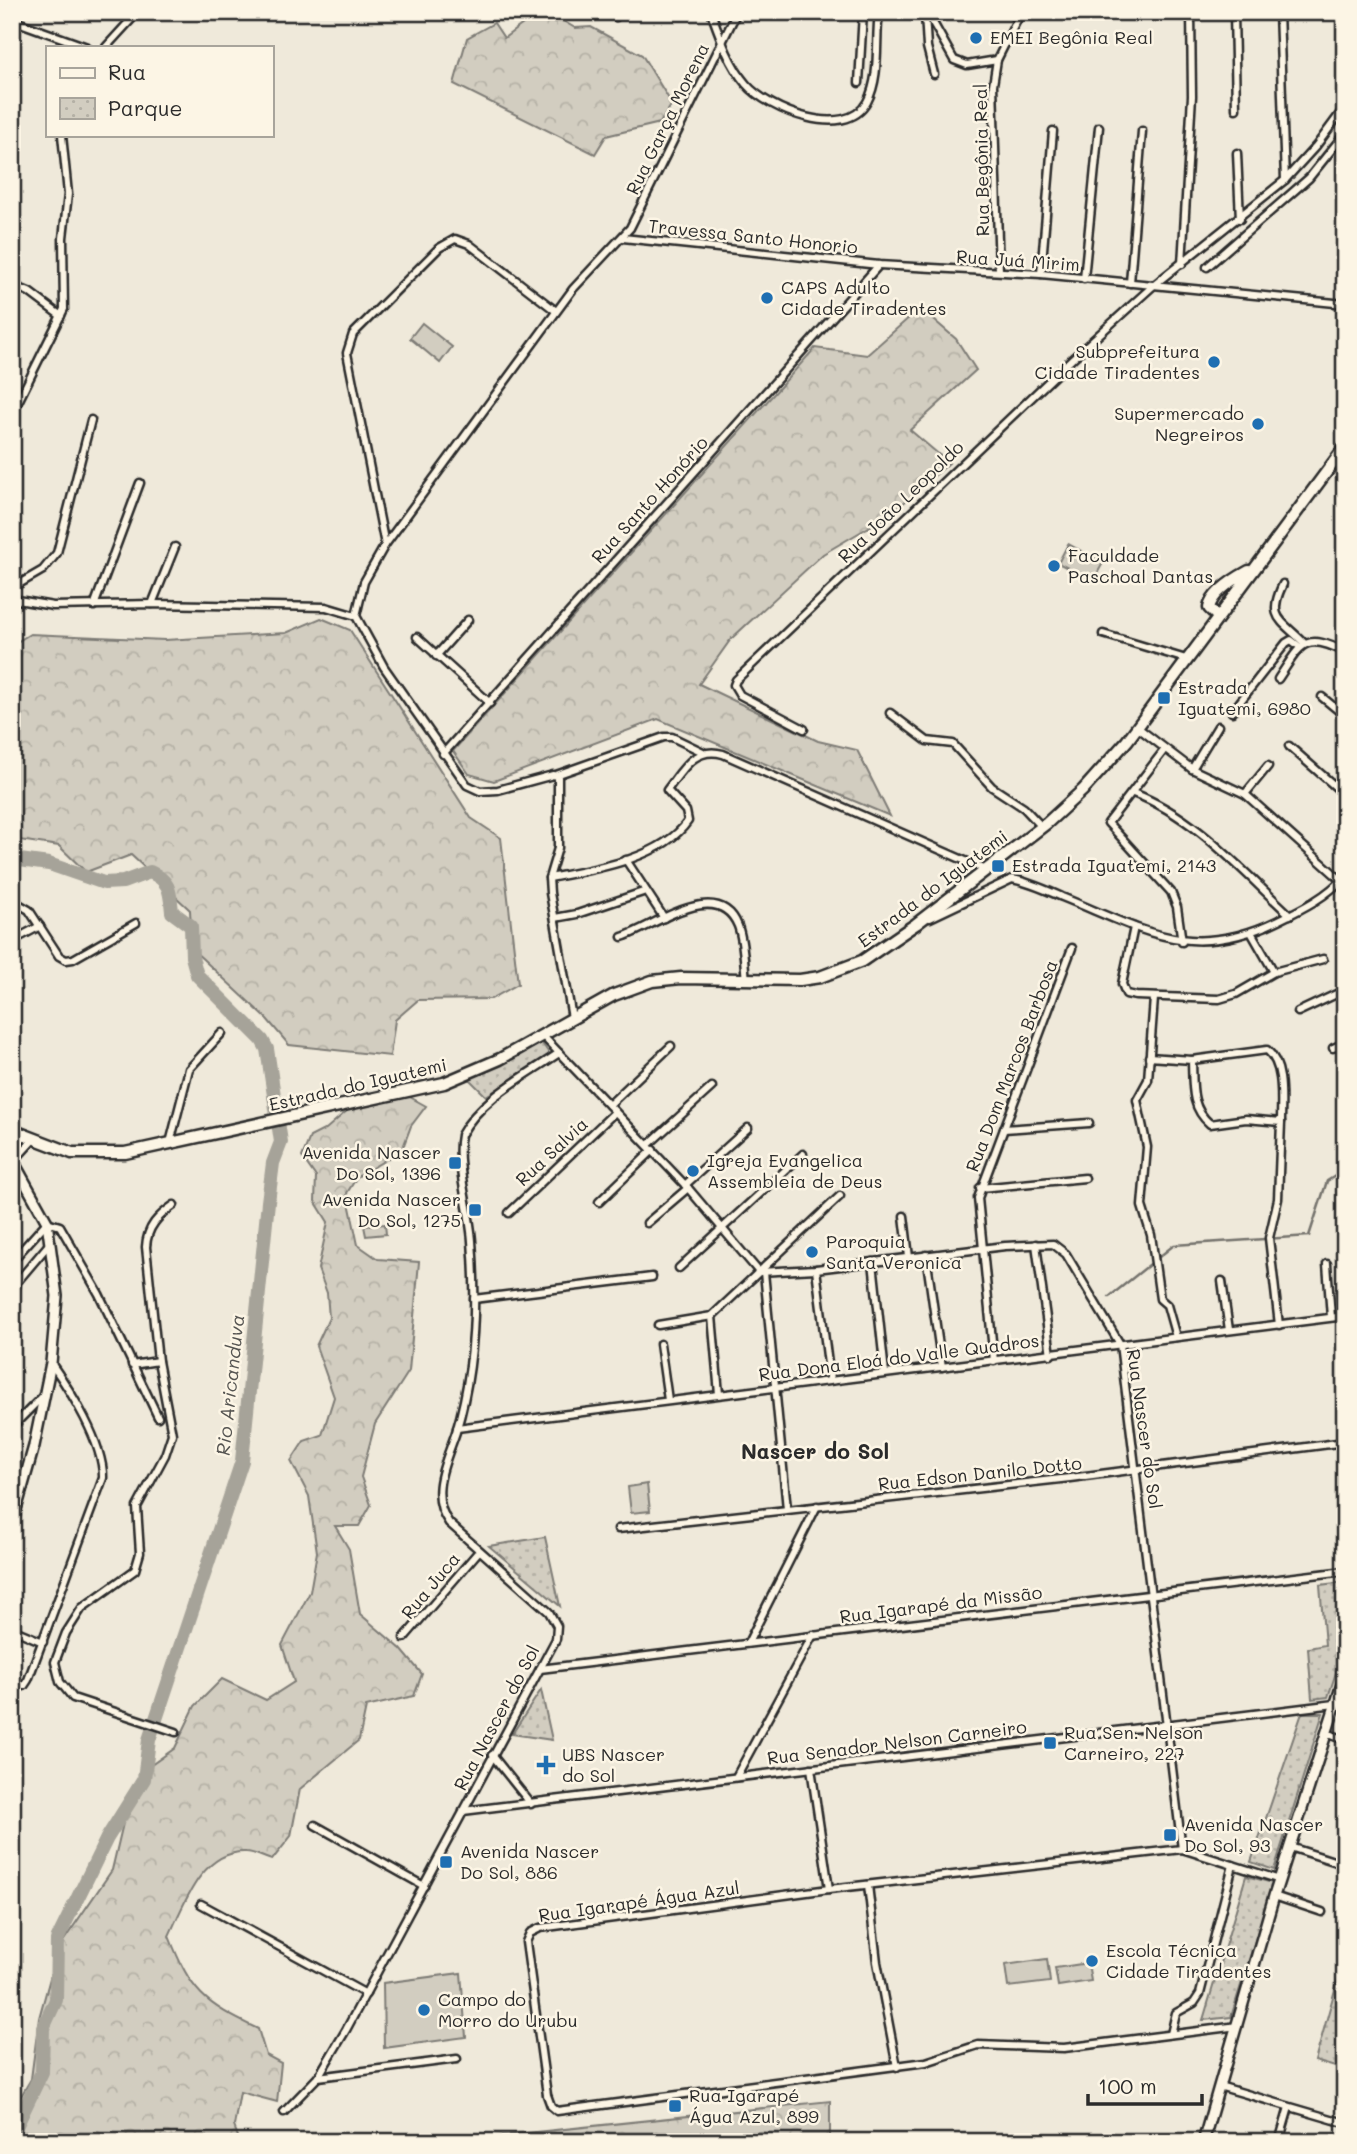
<svg xmlns="http://www.w3.org/2000/svg" width="1357" height="2154" font-family="Mali,sans-serif">
<defs>
<pattern id="forest-crowns" width="20" height="18" patternUnits="userSpaceOnUse" patternTransform="scale(1.75)"><rect width="20" height="18" fill="#d2cdc0"/><path d="M2 6a3 3 0 1 1 6 0M12 15a3 3 0 1 1 6 0" fill="none" stroke="#b4b0a5"/></pattern>
<pattern id="park-dots" width="8" height="8" patternUnits="userSpaceOnUse" patternTransform="scale(1.75)"><rect width="8" height="8" fill="#d2cdc0"/><path d="M2 2h.1M6 6h.1" fill="none" stroke="#b4b0a5" stroke-width="1.8" stroke-linecap="round"/></pattern>
</defs>
<rect width="100%" height="100%" fill="#efe9da"/>
<filter id="ink" filterUnits="userSpaceOnUse"><feTurbulence type="fractalNoise" baseFrequency=".0143" numOctaves="2"/><feDisplacementMap in="SourceGraphic" scale="14" xChannelSelector="R" yChannelSelector="G"/><feConvolveMatrix kernelMatrix="1 2 1 2 8 2 1 2 1" color-interpolation-filters="sRGB"/></filter>
<g filter="url(#ink)">
<g fill="#d2cdc0" stroke="#7e7c76" stroke-width="2">
<path d="M422 323 452 347 440 363 410 338Z"/>
<path d="M1068 544 1103 563 1093 581 1058 563Z"/>
<path d="M385 1224 386 1234 366 1236 364 1226Z"/>
<path d="M647 1484 650 1511 631 1513 628 1487Z"/>
<path d="M1047 1959 1050 1982 1008 1987 1005 1965Z"/>
<path d="M1088 1963 1091 1981 1058 1986 1055 1968Z"/>
<path d="M461 1973 466 2037 384 2048 383 1983Z"/>
</g>
<g fill="url(#forest-crowns)" stroke="#7e7c76" stroke-width="2">
<path d="M539 12H548L575 28 591 27 642 55 672 104 660 123 606 136 595 154 454 84 467 38 494 23 504 38Z"/>
<path d="M920 308 956 339 976 370 910 430 949 463 891 514 823 554 731 639 699 684 818 741 857 750 890 816 658 719 494 781 469 774 453 751 815 348 867 355Z"/>
<path d="M321 618 350 630 471 818 501 838 518 984 491 999 418 1000 395 1020 390 1056 289 1045 267 1019 192 949 190 910 131 855 86 872 59 846 12 839V645L30 634 165 640 286 633Z"/>
<path d="M408 1096 426 1106 411 1126 402 1150 357 1177 347 1193 358 1245 378 1259 419 1262 409 1371 375 1424 361 1477 371 1505 359 1526H335L349 1549 360 1614 401 1649 422 1674 414 1696 366 1707 359 1740 300 1789 291 1836 272 1860C264 1858 254 1852 246 1852 202 1850 184 1904 169 1936 191 1992 203 2003 258 2029L266 2055 281 2063 277 2102 240 2092 234 2126 240 2142H12V2111L31 2079 39 2018 58 1949 112 1870 124 1819 147 1768 175 1748 195 1706 222 1679 266 1700 294 1682 282 1645 310 1592 317 1552 309 1496 291 1461 304 1441 322 1435 334 1397 316 1346 329 1318 327 1293 318 1269 328 1222 315 1201 316 1177 302 1157 310 1137 326 1129 349 1109Z"/>
<path d="M830 2101V2142H442Z"/>
</g>
<g fill="url(#park-dots)" stroke="#7e7c76" stroke-width="2">
<path d="M539 1039 551 1056 486 1096 467 1077Z"/>
<path d="M545 1537 560 1606 489 1546Z"/>
<path d="M1345 1582V1645L1328 1697 1312 1699 1308 1648 1325 1645 1320 1585Z"/>
<path d="M541 1690 552 1740 512 1734Z"/>
<path d="M1302 1713H1323L1274 1870 1251 1862Z"/>
<path d="M1246 1876 1273 1883 1231 2017 1203 2020Z"/>
<path d="M1345 1954V2070L1315 2061Z"/>
</g>
<g fill="none" stroke-linecap="round" stroke-linejoin="round">
<path stroke="#75736d" stroke-width="2.5" d="M1109 1297 1174 1245 1309 1236 1327 1181 1345 1170"/>
<path stroke="#a6a399" stroke-width="14" d="M12 859 49 864 104 883 123 882 150 872C171 881 170 893 172 912L191 926 192 957 197 975 262 1040 267 1049 281 1142 273 1163 268 1202 242 1461 149 1740 144 1779 107 1838 57 1940 56 2000 43 2028 42 2072 12 2135"/>
<g stroke="#2b2b2b" stroke-width="11">
<g id="street">
<path d="M613 12 616 17"/>
<path d="M711 12C720 37 729 64 746 84 768 110 846 141 867 102 881 76 875 41 879 12"/>
<path d="M927 12 954 60 967 65 997 60"/>
<path d="M1234 12 1236 109"/>
<path d="M1279 12 1285 180"/>
<path d="M925 14 927 47 934 74"/>
<path d="M12 20 87 47"/>
<path d="M106 47 138 12"/>
<path d="M859 83 863 12"/>
<path d="M1237 153 1240 219"/>
<path d="M623 238 879 265 1041 274 1345 304"/>
<path d="M1182 264 1192 96 1191 12"/>
<path d="M1207 267 1309 178 1345 133"/>
<path d="M999 271 993 85 997 60 1021 12"/>
<path d="M1041 274 1053 131"/>
<path d="M1084 279 1099 127"/>
<path d="M1130 283 1142 131"/>
<path d="M12 285 29 292 61 316"/>
<path d="M12 414 64 309 63 238 68 194 62 135"/>
<path d="M385 545 347 353 353 334 439 248 455 239 469 244 556 311"/>
<path d="M1283 584C1266 619 1282 620 1304 643"/>
<path d="M12 588 43 570 57 553 91 420"/>
<path d="M12 599 53 606 152 604 326 607 356 616"/>
<path d="M152 604 175 547"/>
<path d="M94 606 140 483"/>
<path d="M1103 634 1186 659"/>
<path d="M417 637 490 703"/>
<path d="M436 656 468 620"/>
<path d="M1278 679C1301 645 1303 631 1345 652"/>
<path d="M1322 697 1345 716"/>
<path d="M1232 712 1286 643 1291 640 1300 647"/>
<path d="M890 713 927 741 953 744 992 787 1024 808 1042 827"/>
<path d="M1137 727 1192 769 1245 794 1341 880"/>
<path d="M804 729 740 695 734 685 736 680 1073 358 1154 285 1285 180 1316 146 1345 107"/>
<path d="M1289 746 1345 795"/>
<path d="M1165 749 1108 823 1171 892 1177 907 1182 942"/>
<path d="M443 754 879 265"/>
<path d="M1192 769 1218 726"/>
<path d="M556 775 664 737H672L703 752"/>
<path d="M1133 793C1195 816 1242 871 1290 915"/>
<path d="M1245 794 1268 766"/>
<path d="M626 860 664 918"/>
<path d="M549 878C592 870 662 859 688 821L686 811 667 790C683 769 695 746 723 754L986 870"/>
<path d="M12 900 29 910 59 956 66 960 73 959 136 923"/>
<path d="M555 918 577 914 646 891"/>
<path d="M930 918 1012 879C1029 882 1046 890 1062 897 1144 930 1191 963 1279 920 1302 909 1328 896 1345 876"/>
<path d="M1134 927 1122 984 1126 994 1136 996 1219 999 1236 994 1274 972 1323 959"/>
<path d="M1251 932 1274 972"/>
<path d="M622 937C652 928 718 876 738 926 744 942 744 963 746 980"/>
<path d="M12 941 40 926"/>
<path d="M1154 998 1148 1080 1137 1100 1147 1147 1142 1206 1151 1235 1160 1299 1167 1305 1176 1337"/>
<path d="M1298 1012 1345 990"/>
<path d="M572 1018 550 893 549 878 558 848V777L553 775 498 790 480 791 467 785 384 667 356 616 364 582 385 545 573 289 630 228 737 12"/>
<path d="M542 1035 688 1188 759 1272 816 1269 1005 1246 1053 1244 1066 1254 1120 1344 1182 1849"/>
<path d="M1333 1048 1345 1043"/>
<path d="M1149 1057 1192 1060C1193 1085 1190 1107 1210 1124L1246 1119 1281 1122 1278 1199 1269 1238 1279 1325"/>
<path d="M1192 1060 1267 1050C1285 1065 1281 1100 1281 1122"/>
<path d="M609 1105 671 1046"/>
<path d="M1004 1129 1089 1123"/>
<path d="M170 1143 189 1069 222 1033"/>
<path d="M12 1145 22 1135"/>
<path d="M648 1145 712 1087"/>
<path d="M12 1163 33 1140"/>
<path d="M685 1185 748 1128"/>
<path d="M980 1188 1085 1178"/>
<path d="M599 1202 653 1150"/>
<path d="M174 1205C158 1216 147 1227 146 1247L158 1361 172 1434 165 1455 137 1507 140 1553 135 1570 82 1608 66 1633 55 1662 60 1682 73 1698 176 1732"/>
<path d="M509 1213 615 1112"/>
<path d="M904 1216 909 1257"/>
<path d="M647 1223 688 1188"/>
<path d="M1036 1244 1051 1355"/>
<path d="M926 1255 942 1367"/>
<path d="M12 1261 47 1222 60 1226 99 1294 158 1417"/>
<path d="M873 1262 885 1373"/>
<path d="M1327 1264 1331 1317"/>
<path d="M679 1268 803 1154"/>
<path d="M816 1269 830 1380"/>
<path d="M764 1272 787 1509"/>
<path d="M1222 1281 1229 1330"/>
<path d="M474 1299 652 1277"/>
<path d="M12 1304 17 1282 50 1243"/>
<path d="M712 1316 719 1394"/>
<path d="M658 1325 712 1316 840 1196"/>
<path d="M660 1344 668 1400"/>
<path d="M994 1361 978 1198 1072 948"/>
<path d="M132 1365 158 1361"/>
<path d="M12 1427 44 1395"/>
<path d="M457 1428 1345 1316"/>
<path d="M618 1529 1070 1478 1345 1442"/>
<path d="M12 1629 43 1642"/>
<path d="M404 1638 479 1551"/>
<path d="M748 1643 817 1506"/>
<path d="M540 1669 1345 1571"/>
<path d="M12 1687 24 1686 28 1680 103 1478C104 1444 70 1390 51 1363"/>
<path d="M1326 1733 1345 1740"/>
<path d="M492 1755 531 1804"/>
<path d="M811 1768 829 1889"/>
<path d="M736 1777 813 1635"/>
<path d="M463 1811 1335 1704"/>
<path d="M315 1825 424 1886"/>
<path d="M1290 1847 1343 1864"/>
<path d="M868 1885 877 1962 897 2067"/>
<path d="M1274 1896 1322 1912"/>
<path d="M201 1904 366 1994"/>
<path d="M1238 2026 1064 2048 978 2045 926 2062 557 2111 551 2106 547 2095 526 1942 530 1933 540 1928 829 1889 1182 1849 1280 1880"/>
<path d="M1171 2034 1176 2013 1194 2003 1200 1994 1233 1865"/>
<path d="M318 2077 457 2059"/>
<path d="M1219 2086 1345 2123"/>
<path d="M284 2112 318 2077 346 2030 556 1639 557 1626 549 1612 449 1523C428 1494 446 1462 456 1432 474 1372 477 1303 472 1241 470 1210 455 1164 461 1135 480 1099 527 1075 559 1053"/>
<path d="M1279 2142 1289 2107"/>
</g>
</g>
<g stroke="#2b2b2b" stroke-width="14">
<g id="secondary">
<path d="M12 1159 47 1222 57 1296 51 1363 34 1446 12 1524"/>
<path d="M1203 2142 1274 1896 1345 1675"/>
</g>
</g>
<g stroke="#2b2b2b" stroke-width="15">
<g id="primary">
<path d="M1218 617 1209 608C1212 592 1236 578 1249 571"/>
<path d="M12 1130 72 1153H125L444 1083 500 1059 614 995 652 981 681 978 800 980 820 977 862 961 916 924 1047 823 1083 790 1127 741 1345 447"/>
</g>
</g>
<use href="#street" stroke="#fcf5e5" stroke-width="6"/>
<use href="#secondary" stroke="#fcf5e5" stroke-width="9"/>
<use href="#primary" stroke="#fcf5e5" stroke-width="10"/>
</g>
</g>
<g fill="#1f6fb2" stroke="#fcf5e5" stroke-width="2.5">
<circle cx="976" cy="38" r="7"/>
<circle cx="767" cy="298" r="7"/>
<circle cx="1214" cy="362" r="7"/>
<circle cx="1258" cy="424" r="7"/>
<circle cx="1054" cy="566" r="7"/>
<rect x="1157" y="691" width="14" height="14" rx="3.5"/>
<rect x="991" y="859" width="14" height="14" rx="3.5"/>
<rect x="448" y="1156" width="14" height="14" rx="3.5"/>
<circle cx="693" cy="1171" r="7"/>
<rect x="468" y="1203" width="14" height="14" rx="3.5"/>
<circle cx="812" cy="1252" r="7"/>
<rect x="1043" y="1736" width="14" height="14" rx="3.5"/>
<path d="M542.5 1754.5h7v7h7v7h-7v7h-7v-7h-7v-7h7z"/>
<rect x="1163" y="1828" width="14" height="14" rx="3.5"/>
<rect x="439" y="1855" width="14" height="14" rx="3.5"/>
<circle cx="1092" cy="1961" r="7"/>
<circle cx="424" cy="2010" r="7"/>
<rect x="668" y="2099" width="14" height="14" rx="3.5"/>
</g>
<g text-anchor="middle" stroke-width="5" stroke-linejoin="round" paint-order="stroke">
<g font-size="18" fill="#2b2b2b" stroke="#fcf5e5" text-anchor="start">
<text x="990" y="44">EMEI Begônia Real</text>
<text x="781" y="294">CAPS Adulto<tspan x="781" dy="21">Cidade Tiradentes</tspan></text>
<text x="1200" y="358" text-anchor="end">Subprefeitura<tspan x="1200" dy="21">Cidade Tiradentes</tspan></text>
<text x="1244" y="420" text-anchor="end">Supermercado<tspan x="1244" dy="21">Negreiros</tspan></text>
<text x="1068" y="562">Faculdade<tspan x="1068" dy="21">Paschoal Dantas</tspan></text>
<text x="1178" y="694">Estrada<tspan x="1178" dy="21">Iguatemi, 6980</tspan></text>
<text x="1012" y="872">Estrada Iguatemi, 2143</text>
<text x="441" y="1159" text-anchor="end">Avenida Nascer<tspan x="441" dy="21">Do Sol, 1396</tspan></text>
<text x="707" y="1167">Igreja Evangelica<tspan x="707" dy="21">Assembleia de Deus</tspan></text>
<text x="461" y="1206" text-anchor="end">Avenida Nascer<tspan x="461" dy="21">Do Sol, 1275</tspan></text>
<text x="826" y="1248">Paroquia<tspan x="826" dy="21">Santa Veronica</tspan></text>
<text x="1064" y="1739">Rua Sen. Nelson<tspan x="1064" dy="21">Carneiro, 227</tspan></text>
<text x="562" y="1761">UBS Nascer<tspan x="562" dy="21">do Sol</tspan></text>
<text x="1184" y="1831">Avenida Nascer<tspan x="1184" dy="21">Do Sol, 93</tspan></text>
<text x="460" y="1858">Avenida Nascer<tspan x="460" dy="21">Do Sol, 886</tspan></text>
<text x="1106" y="1957">Escola Técnica<tspan x="1106" dy="21">Cidade Tiradentes</tspan></text>
<text x="438" y="2006">Campo do<tspan x="438" dy="21">Morro do Urubu</tspan></text>
<text x="689" y="2102">Rua Igarapé<tspan x="689" dy="21">Água Azul, 899</tspan></text>
</g>
<g font-size="18" fill="#2b2b2b" stroke="#fcf5e5">
<text transform="translate(668 119) rotate(-64)" y="6">Rua Garça Morena</text>
<text transform="translate(982 160) rotate(-91)" y="6">Rua Begônia Real</text>
<text transform="translate(753 237) rotate(6)" y="6">Travessa Santo Honorio</text>
<text transform="translate(1018 261) rotate(4)" y="6">Rua Juá Mirim</text>
<text transform="translate(650 500) rotate(-48)" y="6">Rua Santo Honório</text>
<text transform="translate(901 502) rotate(-44)" y="6">Rua João Leopoldo</text>
<text transform="translate(933 889) rotate(-37)" y="6">Estrada do Iguatemi</text>
<text transform="translate(1012 1066) rotate(-69)" y="6">Rua Dom Marcos Barbosa</text>
<text transform="translate(358 1085) rotate(-13)" y="6">Estrada do Iguatemi</text>
<text transform="translate(552 1152) rotate(-43)" y="6">Rua Salvia</text>
<text transform="translate(899 1358) rotate(-7)" y="6">Rua Dona Eloá do Valle Quadros</text>
<text transform="translate(1144 1429) rotate(82)" y="6">Rua Nascer do Sol</text>
<text transform="translate(980 1474) rotate(-6)" y="6">Rua Edson Danilo Dotto</text>
<text transform="translate(431 1586) rotate(-50)" y="6">Rua Juca</text>
<text transform="translate(941 1605) rotate(-7)" y="6">Rua Igarapé da Missão</text>
<text transform="translate(497 1718) rotate(-62)" y="6">Rua Nascer do Sol</text>
<text transform="translate(897 1743) rotate(-7)" y="6">Rua Senador Nelson Carneiro</text>
<text transform="translate(639 1902) rotate(-8)" y="6">Rua Igarapé Água Azul</text>
</g>
<g font-size="19" font-style="italic" fill="#565552" stroke="#fcf5e5">
<text transform="translate(230 1385) rotate(-84)" y="7">Rio Aricanduva</text>
</g>
<g font-size="21" font-weight="bold" fill="#2b2b2b" stroke="#fcf5e5">
<text x="815" y="1459">Nascer do Sol</text>
</g>
</g>
<rect width="1357" height="2154" fill="none" stroke="#fcf5e5" stroke-width="42"/>
<rect x="21" y="21" width="1315" height="2112" fill="none" stroke="#2b2b2b" stroke-width="2.5" filter="url(#ink)"/>
<rect x="46" y="46" width="228" height="91" fill="#fcf5e5" stroke="#a8a49b" stroke-width="2"/>
<rect x="60" y="68" width="35" height="10" fill="#fcf5e5" stroke="#a8a49b" stroke-width="2"/>
<text x="108" y="80" font-size="21" fill="#2b2b2b">Rua</text>
<rect x="60" y="98" width="35" height="21" fill="url(#park-dots)" stroke="#a8a49b" stroke-width="2"/>
<text x="108" y="116" font-size="21" fill="#2b2b2b">Parque</text>
<path d="M1088 2094v10h114v-10" fill="none" stroke="#2b2b2b" stroke-width="3.5"/>
<text x="1098" y="2094" font-size="21" fill="#2b2b2b" stroke="#fcf5e5" stroke-width="5" paint-order="stroke">100 m</text>
</svg>
